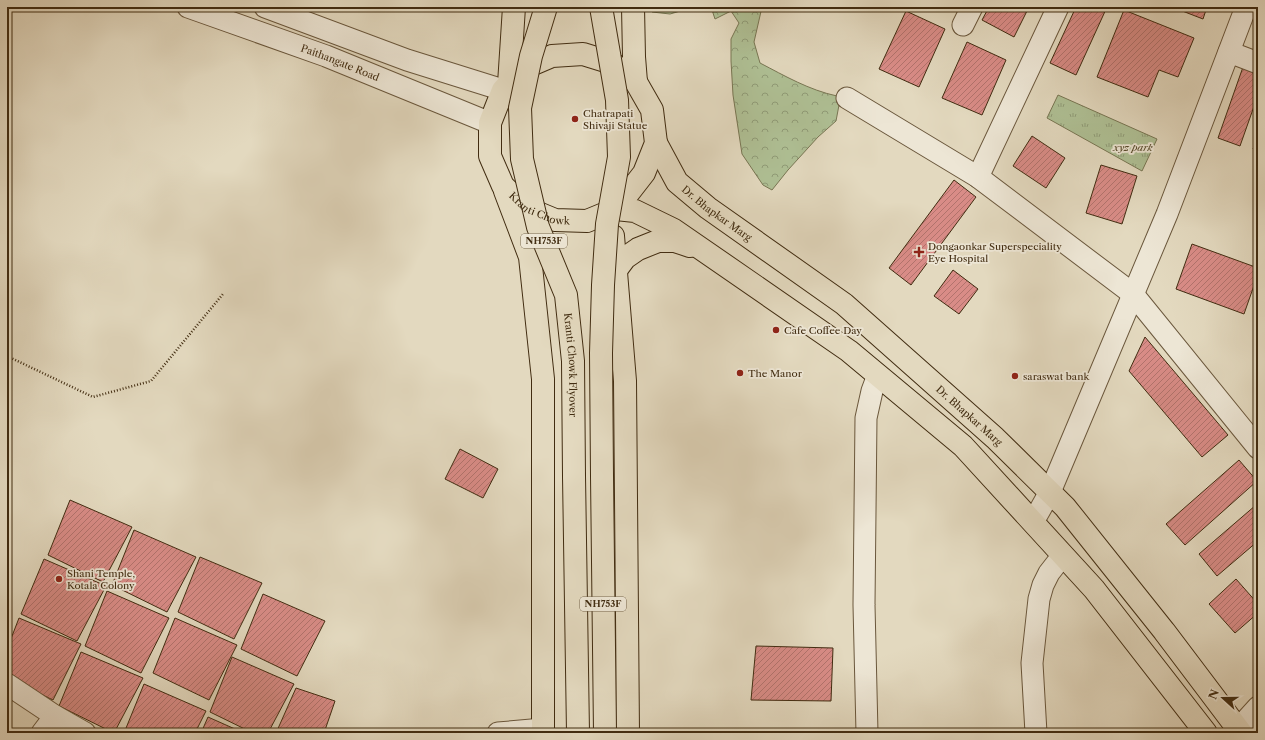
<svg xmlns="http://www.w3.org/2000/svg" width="1265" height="740" font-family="'Libre Caslon Text',serif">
<defs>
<pattern id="grass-tufts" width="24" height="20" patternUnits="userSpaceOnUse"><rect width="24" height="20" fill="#afc095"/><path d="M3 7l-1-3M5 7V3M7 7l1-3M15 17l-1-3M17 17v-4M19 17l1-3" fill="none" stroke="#909c78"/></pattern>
<pattern id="forest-crowns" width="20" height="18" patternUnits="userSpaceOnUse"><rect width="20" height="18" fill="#afc095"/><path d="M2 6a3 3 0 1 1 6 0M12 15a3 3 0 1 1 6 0" fill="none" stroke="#909c78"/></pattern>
<pattern id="building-hatch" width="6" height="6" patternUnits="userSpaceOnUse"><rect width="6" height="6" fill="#d98c87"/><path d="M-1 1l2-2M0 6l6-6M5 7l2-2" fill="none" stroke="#b2736d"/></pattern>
</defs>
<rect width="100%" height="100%" fill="#e3d9bf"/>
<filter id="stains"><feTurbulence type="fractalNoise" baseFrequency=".005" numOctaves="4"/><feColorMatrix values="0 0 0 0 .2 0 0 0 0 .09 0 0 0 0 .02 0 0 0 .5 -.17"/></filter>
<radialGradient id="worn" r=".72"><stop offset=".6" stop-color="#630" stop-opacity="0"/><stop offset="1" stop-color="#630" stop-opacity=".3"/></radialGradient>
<path fill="url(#grass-tufts)" stroke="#787653" d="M1058 95 1157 139 1142 171 1047 118Z"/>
<g fill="url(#forest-crowns)" stroke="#787653">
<path d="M650 7H694L670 14 652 12Z"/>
<path d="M711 7H762L754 42 760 63C785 76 809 90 837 96L839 105 836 121 818 137 788 170 772 190 763 185 742 154 733 95 731 61V39L739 23 731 11 715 19Z"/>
</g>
<g fill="url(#building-hatch)" stroke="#412c11">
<path d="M989 7H1029L1014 37 982 20Z"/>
<path d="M1076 7H1107L1076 75 1050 63Z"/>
<path d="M1172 7H1207L1203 19Z"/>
<path d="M1124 10 1194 38 1178 77 1159 70 1148 97 1097 77Z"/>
<path d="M906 11 945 29 919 87 879 69Z"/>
<path d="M967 42 1006 60 982 115 942 98Z"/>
<path d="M1243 67 1258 72V95L1240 146 1218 138Z"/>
<path d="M1258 135V151L1253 149Z"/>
<path d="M1032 136 1065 158 1046 188 1013 166Z"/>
<path d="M1101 165 1137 176 1122 224 1086 213Z"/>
<path d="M954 180 976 197 911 285 889 268Z"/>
<path d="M1192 244 1258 268V274L1244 314 1176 289Z"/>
<path d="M953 270 978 289 959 314 934 296Z"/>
<path d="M1145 337 1228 435 1202 457 1129 371Z"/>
<path d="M460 449 498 469 483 498 445 479Z"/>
<path d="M1239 460 1257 481 1185 545 1166 524Z"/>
<path d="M70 500 132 527 103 582 48 555Z"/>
<path d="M1256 505 1258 508V541L1217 576 1199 554Z"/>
<path d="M134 530 196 557 167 612 112 585Z"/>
<path d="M200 557 262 583 234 639 178 612Z"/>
<path d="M44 559 106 586 77 641 21 614Z"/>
<path d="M1236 579 1258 604V613L1235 633 1209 604Z"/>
<path d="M107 591 169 618 141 673 85 646Z"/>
<path d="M263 594 325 621 297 676 241 649Z"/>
<path d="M19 618 81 644 53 700 7 678V649Z"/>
<path d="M175 618 237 645 209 700 153 673Z"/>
<path d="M756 646 833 648 831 701 751 700Z"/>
<path d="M81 652 143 678 114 733 59 706Z"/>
<path d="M232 657 294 684 268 733H253L210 712Z"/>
<path d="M144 684 206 711 195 733H124Z"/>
<path d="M296 688 335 701 324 733H276Z"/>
<path d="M208 717 244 733H201Z"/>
</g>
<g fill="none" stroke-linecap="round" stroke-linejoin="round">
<g stroke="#6a573c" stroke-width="23">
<g id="minor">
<path id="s1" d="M188 7 326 56 490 123"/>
<path d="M265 7 407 60 503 90"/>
<path d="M963 25 972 7"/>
<path d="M1229 52 1258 63"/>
<path d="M847 98 978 177 1133 294 1258 448"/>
<path d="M978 177 1058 7"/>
<path d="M1033 522 1050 492 1167 214 1246 7"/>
<path d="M7 684 55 716 85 733"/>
<path d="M1238 729 1258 707"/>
<path d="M42 733 55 716"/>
<path d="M498 733 543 729"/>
<path d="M867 733 864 605 866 418 872 391 878 375"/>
<path d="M1036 733 1032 663 1039 599 1043 585 1049 573 1063 555"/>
</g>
</g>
<g stroke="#412c11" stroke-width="24">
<g id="major">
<path d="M633 7 634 57 636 82"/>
<path d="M509 84 514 7"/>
<path id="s2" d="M656 143 677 182 708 208 844 304 995 438 1065 507 1164 631 1241 733"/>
<path d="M505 191 530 257 543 379V733"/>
<path id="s3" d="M616 209 644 173 656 143 652 110 636 82 612 63 583 54 552 56 524 68 503 90 490 123V156L503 186 526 208 555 220 587 221 616 209 635 211 674 230 849 351 963 446 1094 589 1206 733"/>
<path d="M613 236 625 381 628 733"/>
<path d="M616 270 625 258 638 249 658 241H675L690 246"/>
</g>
</g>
<g stroke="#412c11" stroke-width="24">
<g id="highway">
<path d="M574 476 578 733"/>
<path d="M602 476 605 733"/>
</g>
</g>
<path stroke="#412c11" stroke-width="2.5" stroke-dasharray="1 2" stroke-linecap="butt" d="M7 356 93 397 151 381 223 294"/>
<use href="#minor" stroke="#ede6d5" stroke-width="21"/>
<use href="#major" stroke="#e3d9bf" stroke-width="22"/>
<use href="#highway" stroke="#e3d9bf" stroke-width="22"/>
<g stroke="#412c11" stroke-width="24" stroke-linecap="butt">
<g id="highway-bridge">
<path id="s4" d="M546 7 531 56 520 108 522 159 538 227 566 295 573 361 574 476"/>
<path d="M601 7 617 100 619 157 607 224 603 285 601 353 602 476"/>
</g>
</g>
<use href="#highway-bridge" stroke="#e3d9bf" stroke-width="22"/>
</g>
<g fill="#8f2418" stroke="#ede6d5" stroke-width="1.5">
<circle cx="575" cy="119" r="4"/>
<path d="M917 246h4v4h4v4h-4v4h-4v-4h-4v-4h4z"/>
<circle cx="776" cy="330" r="4"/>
<circle cx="740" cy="373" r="4"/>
<circle cx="1015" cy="376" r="4"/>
<circle cx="59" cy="579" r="4"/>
</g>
<g text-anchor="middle" stroke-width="3.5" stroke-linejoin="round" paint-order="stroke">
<g fill="#ede6d5" stroke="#75644c" stroke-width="1">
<rect x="521" y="234" width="46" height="14" rx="3"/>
<rect x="580" y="597" width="46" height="14" rx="3"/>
</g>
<g font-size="9" font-weight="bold" fill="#412c11">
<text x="544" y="244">NH753F</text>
<text x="603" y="607">NH753F</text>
</g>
<g font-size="10" fill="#412c11" stroke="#ede6d5">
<text dy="4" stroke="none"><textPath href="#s1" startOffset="162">Paithangate Road</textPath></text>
<text dy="4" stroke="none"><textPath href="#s3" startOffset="442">Kranti Chowk</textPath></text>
<text dy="4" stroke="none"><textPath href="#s2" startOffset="95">Dr. Bhapkar Marg</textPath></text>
<text dy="4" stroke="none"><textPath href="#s4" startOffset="369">Kranti Chowk Flyover</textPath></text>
<text dy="4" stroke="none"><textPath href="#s2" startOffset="419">Dr. Bhapkar Marg</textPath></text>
</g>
<g font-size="10" fill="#412c11" stroke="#ede6d5" text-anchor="start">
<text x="583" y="117">Chatrapati<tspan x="583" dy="12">Shivaji Statue</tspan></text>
<text x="928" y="250">Dongaonkar Superspeciality<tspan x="928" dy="12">Eye Hospital</tspan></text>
<text x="784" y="334">Cafe Coffee Day</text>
<text x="748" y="377">The Manor</text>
<text x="1023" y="380">saraswat bank</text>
<text x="67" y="577">Shani Temple,<tspan x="67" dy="12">Kotala Colony</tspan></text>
</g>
<g font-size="10" font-style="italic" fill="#574a2b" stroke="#ede6d5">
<text x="1133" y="151">xyz park</text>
</g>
</g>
<rect width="1265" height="740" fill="none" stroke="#e3d9bf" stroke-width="24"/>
<rect x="8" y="8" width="1249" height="724" fill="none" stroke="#412c11" stroke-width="2"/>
<rect x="12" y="12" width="1241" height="716" fill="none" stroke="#412c11"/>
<g transform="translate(1223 698) rotate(291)" stroke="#ede6d5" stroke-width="3" paint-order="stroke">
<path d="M0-3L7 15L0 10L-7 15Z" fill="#412c11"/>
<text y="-6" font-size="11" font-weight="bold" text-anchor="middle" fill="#412c11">N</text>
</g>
<rect width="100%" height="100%" filter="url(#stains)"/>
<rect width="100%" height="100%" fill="url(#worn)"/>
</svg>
